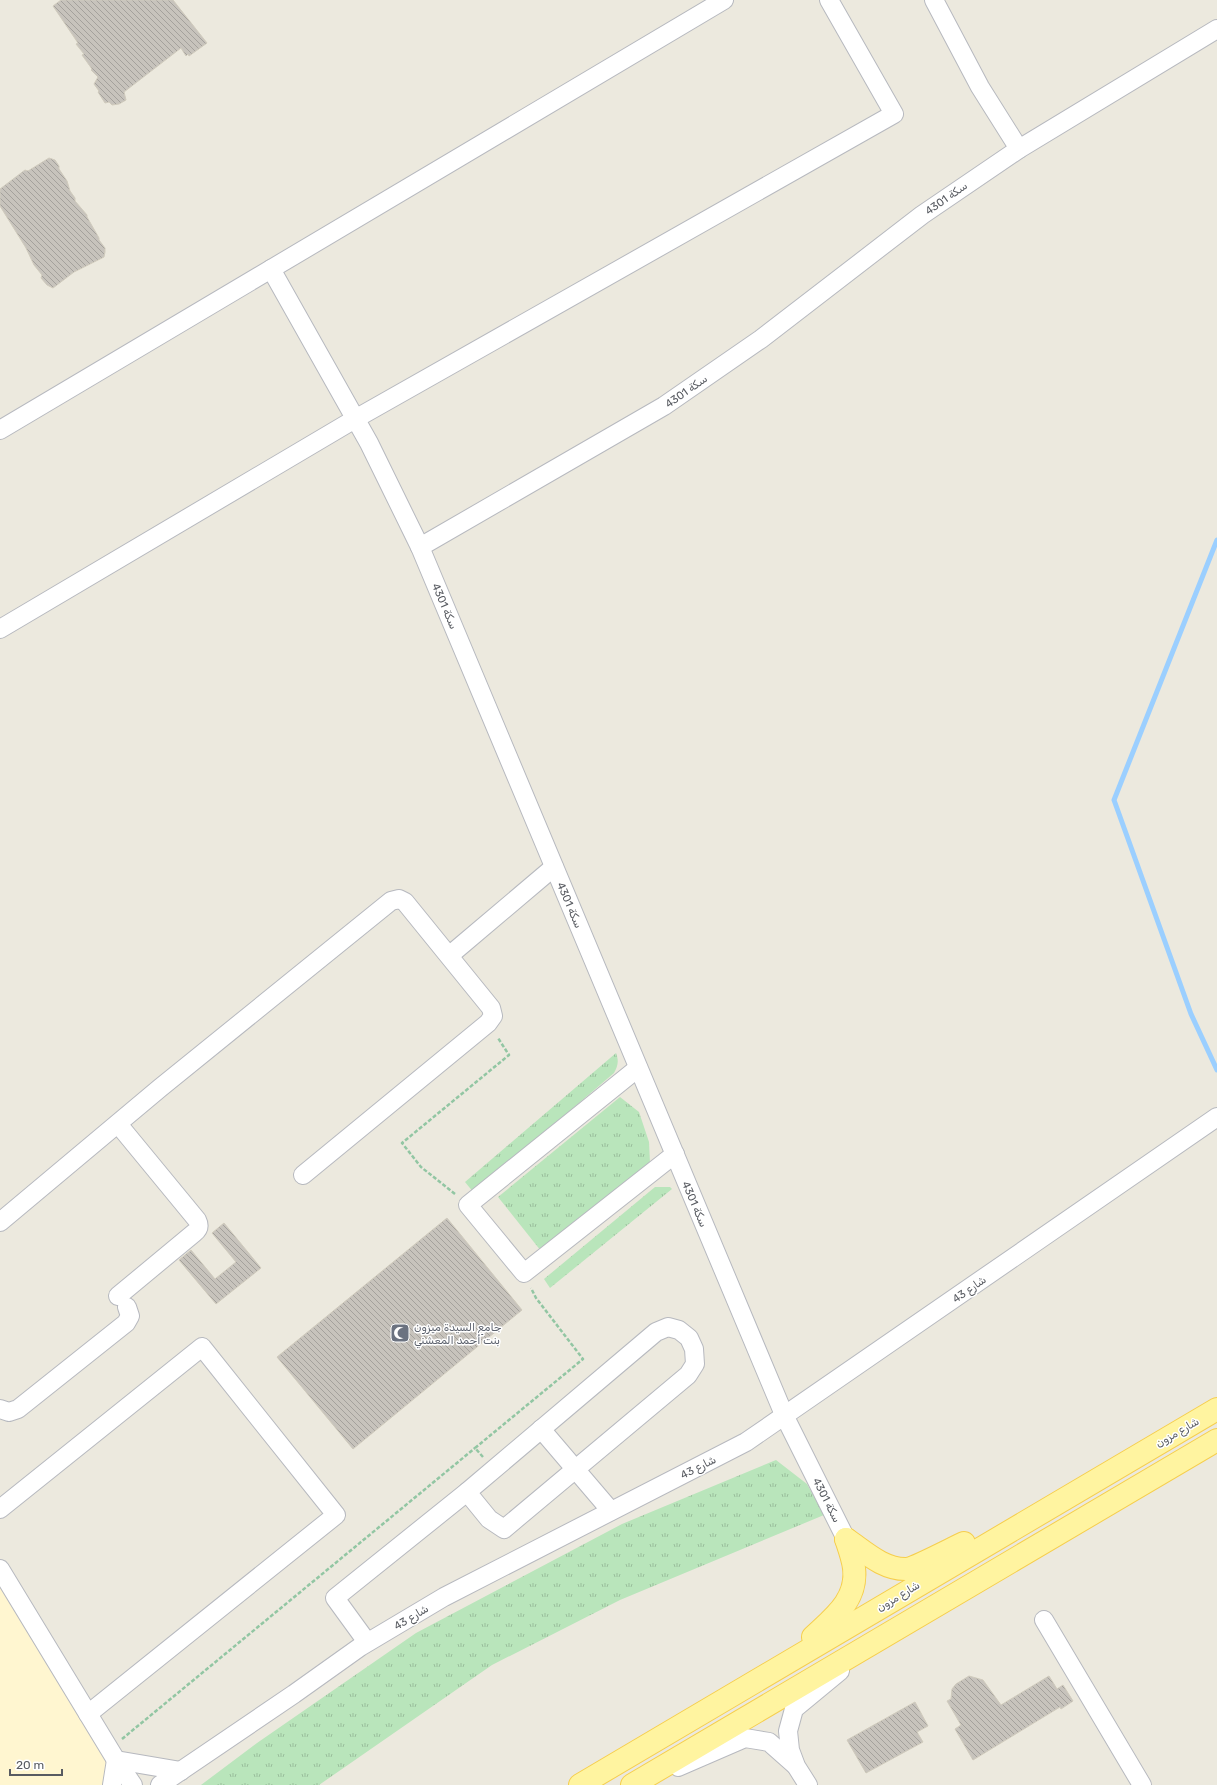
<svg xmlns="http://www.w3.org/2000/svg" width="1217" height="1785" font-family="Rubik,Cairo,sans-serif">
<defs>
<pattern id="grass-tufts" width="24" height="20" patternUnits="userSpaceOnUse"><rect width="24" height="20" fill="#b9e5bb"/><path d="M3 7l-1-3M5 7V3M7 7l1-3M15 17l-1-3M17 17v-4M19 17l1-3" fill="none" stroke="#99bd9b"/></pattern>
<pattern id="building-back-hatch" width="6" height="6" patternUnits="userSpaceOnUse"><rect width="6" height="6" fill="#c7c3bc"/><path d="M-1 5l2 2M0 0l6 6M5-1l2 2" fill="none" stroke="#a4a19c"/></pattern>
</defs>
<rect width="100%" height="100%" fill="#ece9de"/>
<path fill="#fff6d0" d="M0 1569 116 1760 112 1785H0Z"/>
<g fill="url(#grass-tufts)">
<path d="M616 1053C619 1061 618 1066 614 1073L474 1193 465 1182Z"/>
<path d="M620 1097 639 1112 649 1142 650 1163 541 1251 498 1197Z"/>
<path d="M655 1187H670L672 1189 550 1288 544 1279Z"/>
<path d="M776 1460 807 1484 824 1515 620 1600 492 1665 319 1785H201L257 1743 416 1633 622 1524Z"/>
</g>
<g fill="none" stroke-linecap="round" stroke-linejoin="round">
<path stroke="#9bcfff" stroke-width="5" d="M1217 540 1114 800 1191 1014 1217 1070"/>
</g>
<g fill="url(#building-back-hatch)" stroke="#d0cbbd">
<path d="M61 0H173L207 43 189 56 188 54 186 56 181 48 124 92 126 100 119 104 112 105 109 102 105 103 98 92 99 91 94 84 98 77 91 70 92 69 82 55 84 54 76 44 78 43 53 6Z"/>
<path d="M49 158 55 160 59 166V169L67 181 70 191 75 198V201L87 215V217L99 238V240L105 248V252L104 257 74 272 53 288 47 285 41 278 42 275 34 265 26 248 0 206V189L25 170 28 171Z"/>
<path d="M447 1218 522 1310 353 1449 277 1357Z"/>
<path d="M224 1223 261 1268 216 1304 179 1260 191 1250 215 1279 236 1262 212 1233Z"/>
<path d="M969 1676 983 1680 1001 1705 1049 1676 1057 1689 1063 1685 1073 1701 1061 1709 1060 1707 973 1760 955 1729 961 1725 947 1701 951 1699 952 1689 956 1684Z"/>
<path d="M915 1702 928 1726 917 1732 923 1742 866 1773 847 1740Z"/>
</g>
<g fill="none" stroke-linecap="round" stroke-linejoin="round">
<g stroke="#b7b9bf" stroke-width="20">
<g id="minor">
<path d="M934 0 980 87 1019 149"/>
<path d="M271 269 369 443 420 547 785 1417 846 1539"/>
<path d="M0 430 724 0"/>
<path d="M420 547 664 406 761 339 922 215 1019 149 1217 29"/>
<path d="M0 629 355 419 894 114 829 0"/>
<path d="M450 955 554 867"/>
<path d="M638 1068 468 1205 524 1273 675 1154"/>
<path d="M0 1222 160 1088 391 901 399 899 405 902 491 1008 493 1016 488 1023 303 1175"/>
<path d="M118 1296 194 1233C199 1229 200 1226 197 1220L118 1124"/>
<path d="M668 1327 679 1330 689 1338 694 1349 695 1364 688 1375 504 1529 489 1519 467 1492 656 1332Z"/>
<path d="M0 1409 9 1412 18 1409 126 1323 130 1316 127 1307"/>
<path d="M541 1429 611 1511"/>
<path d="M0 1509 202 1347 336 1515 88 1714"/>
<path d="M0 1569 116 1760 133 1785"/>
<path d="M1044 1620 1142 1785"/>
<path d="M367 1642 335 1598 467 1492"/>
<path d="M116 1760 181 1771"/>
<path d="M678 1767 745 1738 769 1742 795 1765"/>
<path d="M112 1785 116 1760"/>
<path d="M160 1785 294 1694 360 1647 444 1597 746 1442 1217 1117"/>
<path d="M808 1785 796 1766 790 1750 788 1731 794 1709 840 1671"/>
</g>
</g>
<g stroke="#f6ce4d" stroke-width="24">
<g id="major">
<path d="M846 1539C864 1551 883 1570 907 1569 915 1568 953 1548 964 1543"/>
<path d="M813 1637C833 1618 858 1600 854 1568 853 1559 849 1548 846 1539"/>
<path d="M580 1785 1217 1409"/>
<path d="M632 1785 1217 1440"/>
</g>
</g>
<g stroke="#92c6a3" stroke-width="2.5" stroke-dasharray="4 2" stroke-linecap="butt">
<path d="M455 1194 421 1167 402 1143 509 1055 498 1038"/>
<path d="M483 1457 475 1448 583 1359 536 1298 531 1288"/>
<path d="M122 1739 475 1448"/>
</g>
<use href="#minor" stroke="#fff" stroke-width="18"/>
<use href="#major" stroke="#fff4a0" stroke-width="22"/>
</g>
<defs>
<g id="mosque-square" transform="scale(1)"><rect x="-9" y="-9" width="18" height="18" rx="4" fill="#6b7280" stroke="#fff"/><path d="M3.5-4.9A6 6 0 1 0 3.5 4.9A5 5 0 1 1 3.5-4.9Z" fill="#fff"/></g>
</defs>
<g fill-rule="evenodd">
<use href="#mosque-square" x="400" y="1333"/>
</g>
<g text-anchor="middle" stroke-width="3" stroke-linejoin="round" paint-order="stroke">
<g font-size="11" fill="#585b61" stroke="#fff">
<text transform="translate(946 198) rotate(-35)" y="4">سكة 4301</text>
<text transform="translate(686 391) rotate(-35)" y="4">سكة 4301</text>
<text transform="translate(445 606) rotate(67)" y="4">سكة 4301</text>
<text transform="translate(570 905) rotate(67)" y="4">سكة 4301</text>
<text transform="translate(695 1204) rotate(67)" y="4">سكة 4301</text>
<text transform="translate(969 1289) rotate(-35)" y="4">شارع 43</text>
<text transform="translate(1177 1432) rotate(-30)" y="4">شارع مزون</text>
<text transform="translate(698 1467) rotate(-27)" y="4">شارع 43</text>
<text transform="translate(827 1500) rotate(63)" y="4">سكة 4301</text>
<text transform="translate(898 1596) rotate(-31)" y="4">شارع مزون</text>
<text transform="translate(411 1617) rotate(-31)" y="4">شارع 43</text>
</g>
<g font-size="11" fill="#5b616d" stroke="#fff" text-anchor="start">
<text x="414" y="1331">جامع السيدة ميزون<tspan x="414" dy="13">بنت أحمد المعشني</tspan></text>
</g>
</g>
<path d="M10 1769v6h52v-6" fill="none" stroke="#585b61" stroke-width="2"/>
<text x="16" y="1769" font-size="12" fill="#585b61" stroke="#ffffff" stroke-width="3" paint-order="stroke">20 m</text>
</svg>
